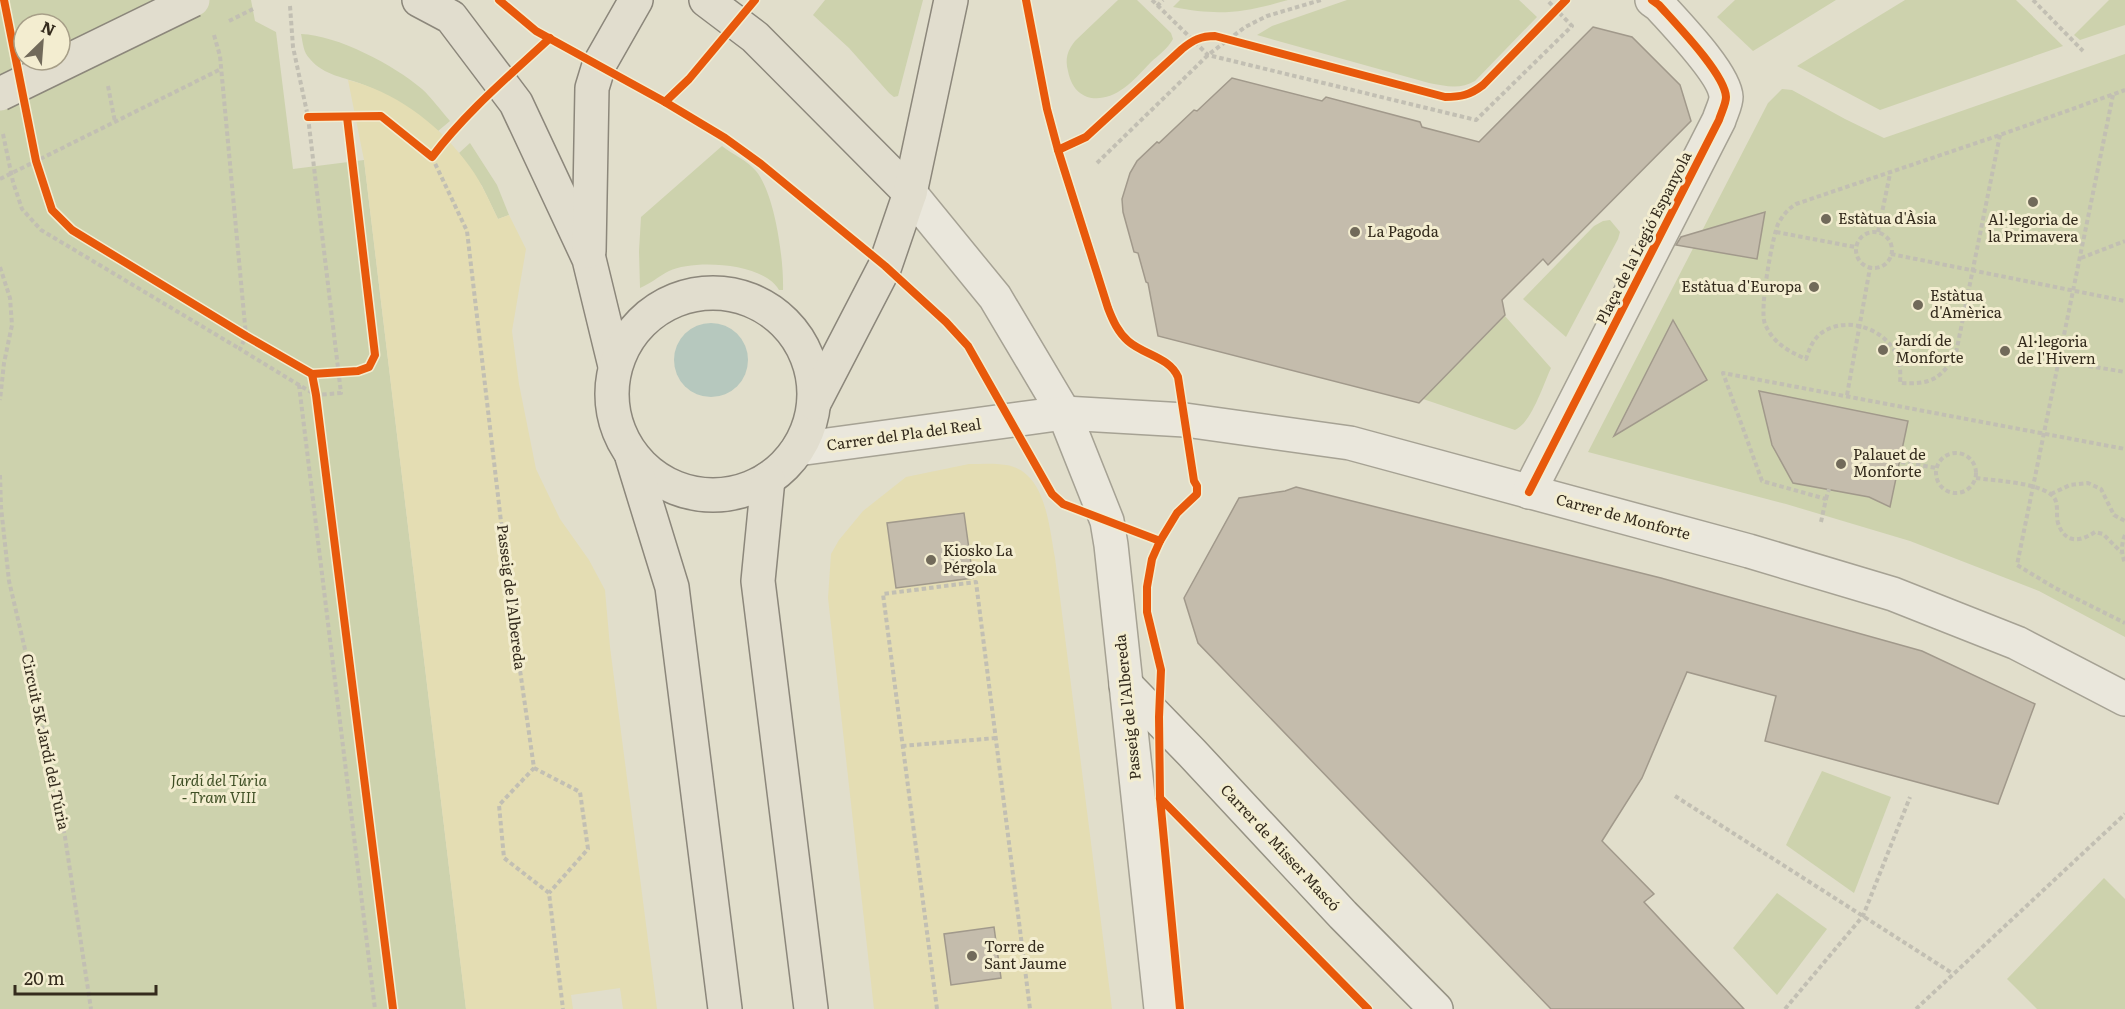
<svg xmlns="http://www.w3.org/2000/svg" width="2125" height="1009" font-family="Literata,serif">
<rect width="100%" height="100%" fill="#e1decb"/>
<g fill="#cdd2ad" fill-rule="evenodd">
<path d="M0 0H251L255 21 276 32 293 169 364 160 466 1009H0ZM24 24H60V60H24Z"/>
<path d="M825 0H923L898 96 894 97 889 93 849 48 813 15Z"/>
<path d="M1118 0H1137L1171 33 1173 39C1168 48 1159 55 1151 62 1142 71 1134 81 1124 88 1101 105 1074 102 1068 71 1065 59 1067 51 1075 41Z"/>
<path d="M1180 0H1288C1243 13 1219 16 1173 7Z"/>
<path d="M1347 0H1519L1537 17 1475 81C1460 90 1445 86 1429 83L1257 35 1272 26Z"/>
<path d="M1735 0H1836L1753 51 1717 17Z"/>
<path d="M1905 0H2016L2063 46 1880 110 1797 66Z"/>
<path d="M2109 0H2125V25L2080 40 2074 35Z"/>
<path d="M301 34C337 35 394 65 422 89 432 98 441 111 450 121L438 131C414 112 392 96 364 85 345 77 324 76 310 59 303 52 303 43 301 34Z"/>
<path d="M2125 54V637L2039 591 1910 541 1786 504 1588 452 1768 103 1782 89 1792 90 1845 119 1884 138Z"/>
<path d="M470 143 497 185 509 215 498 219 482 186 459 153Z"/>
<path d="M722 146C732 154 748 161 756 171 775 194 784 260 783 290H779C764 263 695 259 669 271 659 276 650 284 640 288L639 251 641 217Z"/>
<path d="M1610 220 1620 232 1618 239 1566 337 1523 299 1594 226 1603 221Z"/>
<path d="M1505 316 1551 368C1543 385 1532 422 1515 430L1423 399Z"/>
<path d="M1822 771 1891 797 1854 893 1786 845Z"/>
<path d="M2104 878 2125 899V1009H2037L2007 979Z"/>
<path d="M1777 893 1827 929 1777 995 1733 948Z"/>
</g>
<g fill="#e4ddb3" fill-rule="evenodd">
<path d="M348 80C393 91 436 122 464 159 479 177 488 198 498 219L509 215 526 249 512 331 519 384 536 469 560 519 589 560 605 590 610 647 657 1009H623L620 988 571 995 573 1009H466L364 160Z"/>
<path d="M969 464C981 464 994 463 1006 465 1046 471 1049 527 1055 558L1112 1009H874L828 598 831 554 839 540 863 511 906 477ZM964 513 973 578 897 588 887 524ZM993 927 1000 978 951 985 944 934Z"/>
</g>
<circle fill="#b6c8be" cx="711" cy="360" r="37"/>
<g fill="#c4bcac" stroke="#a1998b" stroke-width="1.5">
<path d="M1593 27 1632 37 1680 85 1691 121 1548 265 1543 259 1502 300 1505 315 1419 403 1158 336 1148 283 1146 282 1138 253 1134 252 1123 212 1122 199 1130 173 1137 161 1157 142 1159 143 1194 110 1197 111 1232 78 1322 101 1326 97 1420 122 1422 127 1479 142Z"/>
<path d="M1765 212 1757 259 1676 245 1681 237Z"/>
<path d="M1673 320 1707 380 1614 436Z"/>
<path d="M1759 391 1908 421 1890 507 1869 497 1793 483 1772 445Z"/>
<path d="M1296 487 1661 578 1922 651 2035 704 1998 804 1765 741 1776 696 1687 672 1642 778 1602 841 1654 894 1644 902 1744 1009H1551L1198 643 1184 598 1239 498 1285 491Z"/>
<path d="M964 513 973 578 896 588 887 523Z"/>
<path d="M994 927 1001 978 951 985 944 934Z"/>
</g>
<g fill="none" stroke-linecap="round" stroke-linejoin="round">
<g stroke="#a6a294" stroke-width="36">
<g id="street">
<path d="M910 193 995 297 1064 413 1107 521 1111 545 1161 1009"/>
<path d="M798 449 1064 413 1185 420 1350 443 1749 551 1893 594 2017 643 2125 699"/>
<path d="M1529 492 1719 120C1721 113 1726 104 1726 97 1725 74 1675 23 1659 5L1652 0"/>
</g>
</g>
<g stroke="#969284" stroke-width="36">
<path id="secondary" d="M1126 685 1192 753 1343 915 1436 1009"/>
</g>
<g stroke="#8c877b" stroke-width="36">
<g id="primary">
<path d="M419 0 451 17 516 103 589 259 615 366"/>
<path d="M706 0 755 37 910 193"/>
<path d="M589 251 592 88 599 65 636 0"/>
<circle cx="713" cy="394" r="101"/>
<path d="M814 403 885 266 910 193 951 0"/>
<path d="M632 457 672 587 725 1009"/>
<path d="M768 479 758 581 811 1009"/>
</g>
</g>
<g stroke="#c2bfb3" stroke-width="4" stroke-dasharray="4.5 3" stroke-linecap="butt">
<path d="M1152 0 1208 55 1476 120 1572 26 1547 0"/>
<path d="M2033 0 2083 51"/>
<path d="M290 6 293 47 308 117 341 393 316 395 299 385 375 1009"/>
<path d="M1157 6 1163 0"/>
<path d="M214 35 220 56 246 336 240 349 299 385"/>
<path d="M108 86 115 122"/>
<path d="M2113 95 2017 565 2055 588 2125 623"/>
<path d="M308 117 381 116 432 157 445 139 468 116"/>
<path d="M3 134 13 182 22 209 41 230 240 349"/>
<path d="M2000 135 1956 353C1942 379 1930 385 1900 383 1901 371 1900 357 1892 347 1876 325 1842 317 1820 334 1812 341 1809 350 1806 359 1788 351 1773 343 1765 324 1759 310 1772 239 1778 224 1783 215 1788 209 1796 204L2000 135 2125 90"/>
<path d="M432 157 467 231 511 607 534 768 499 805 504 858 549 893 563 1009"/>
<path d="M1097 163 1208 55 1245 27 1267 16 1321 0"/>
<path d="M0 179 221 69"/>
<circle cx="1874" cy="250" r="18"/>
<path d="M1776 232 1855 247"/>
<path d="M1878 232 1890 174"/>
<path d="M1891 254 2125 301"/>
<path d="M2081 258 2125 241"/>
<path d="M0 267 10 298 12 325 4 363 0 400"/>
<path d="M2059 361 2125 372"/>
<path d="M1847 395 1870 268"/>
<circle cx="1956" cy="473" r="20"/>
<path d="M1901 462 1937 468"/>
<path d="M0 475 1 507 9 581 35 692 65 837 91 1009"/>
<path d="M1976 478C1997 481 2031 482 2049 493 2061 500 2055 513 2058 523 2065 544 2080 542 2095 532L2103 534 2121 552"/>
<path d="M2051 494 2070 485 2088 483 2101 489 2114 515 2125 521"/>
<path d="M1826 499 1829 489"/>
<path d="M1821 522 1826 499 1762 481 1723 373 2125 449"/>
<path d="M2125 535C2121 545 2121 553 2125 563"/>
<path d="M902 746 996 738"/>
<path d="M534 768 580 792 588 849 549 893"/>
<path d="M1675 796 1952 973"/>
<path d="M937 1009 883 594 976 582 1030 1009"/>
<path d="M1785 1009 1863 916 1910 797"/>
<path d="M1916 1009 2125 814"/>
</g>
<use href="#street" stroke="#eae7dc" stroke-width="33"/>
<use href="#secondary" stroke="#eae7dc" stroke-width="33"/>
<use href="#primary" stroke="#e1ddce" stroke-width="33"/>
<g stroke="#8c877b" stroke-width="36" stroke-linecap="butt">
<path id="primary-bridge" d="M0 94 193 0"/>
</g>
<path stroke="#c2bfb3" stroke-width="4" stroke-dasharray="4.5 3" stroke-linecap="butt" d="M229 21 253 9"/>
<use href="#primary-bridge" stroke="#e1ddce" stroke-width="33"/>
<g stroke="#f3edd0" stroke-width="11">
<g id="cycleway">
<path d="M4 0 36 161 52 210 72 230 246 336 312 374 358 371 369 367 375 355 347 117"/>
<path d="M499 0 536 31 665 102 725 138 761 164 885 266 946 322 968 346 1052 494 1063 504 1160 541"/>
<path d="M1026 0 1047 109 1058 150 1108 308C1113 321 1118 332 1128 341 1144 355 1169 357 1178 377L1194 481 1197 486V494L1177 513 1160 541 1152 559 1147 587V612L1161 670 1159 717 1160 798 1180 1009"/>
<path d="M665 102 689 79 755 0"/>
<path d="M308 117 381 116 432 157C465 113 509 76 550 38"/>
<path d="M1058 150 1086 137 1182 49C1193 40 1201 36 1215 36L1445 97C1461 97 1470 95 1483 85L1566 0"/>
<path d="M312 374 316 395 393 1009"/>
<path d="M1529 492 1719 120C1721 113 1726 104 1726 97 1725 74 1675 23 1659 5L1652 0"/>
<path d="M1160 798 1368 1009"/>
</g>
</g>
<use href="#cycleway" stroke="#e8590c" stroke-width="8"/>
</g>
<g fill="#716a5a" stroke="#f3edd0" stroke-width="2">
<circle cx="2033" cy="202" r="6"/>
<circle cx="1826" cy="219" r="6"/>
<circle cx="1355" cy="232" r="6"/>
<circle cx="1814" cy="287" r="6"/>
<circle cx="1918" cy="305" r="6"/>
<circle cx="1883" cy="350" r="6"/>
<circle cx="2005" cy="351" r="6"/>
<circle cx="1841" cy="464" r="6"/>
<circle cx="931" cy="560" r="6"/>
<circle cx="972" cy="956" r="6"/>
</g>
<g text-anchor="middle" stroke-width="6" stroke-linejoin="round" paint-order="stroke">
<g font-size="15" fill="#342b1d" stroke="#f3edd0" text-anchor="start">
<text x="1838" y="224">Estàtua d'Àsia</text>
<text x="2033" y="225" text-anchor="middle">Al·legoria de<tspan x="2033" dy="17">la Primavera</tspan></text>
<text x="1367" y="237">La Pagoda</text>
<text x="1802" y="292" text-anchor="end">Estàtua d'Europa</text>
<text x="1930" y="301">Estàtua<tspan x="1930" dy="17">d'Amèrica</tspan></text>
<text x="1895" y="346">Jardí de<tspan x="1895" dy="17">Monforte</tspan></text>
<text x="2017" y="347">Al·legoria<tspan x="2017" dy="17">de l'Hivern</tspan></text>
<text x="1853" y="460">Palauet de<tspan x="1853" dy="17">Monforte</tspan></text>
<text x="943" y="556">Kiosko La<tspan x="943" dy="17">Pérgola</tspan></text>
<text x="984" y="952">Torre de<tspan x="984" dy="17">Sant Jaume</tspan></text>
</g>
<g font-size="15" fill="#342b1d" stroke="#f3edd0">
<text transform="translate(1644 238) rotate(-63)" y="5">Plaça de la Legió Espanyola</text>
<text transform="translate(904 435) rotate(-8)" y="5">Carrer del Pla del Real</text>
<text transform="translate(1623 517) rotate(15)" y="5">Carrer de Monforte</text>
<text transform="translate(511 597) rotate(83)" y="5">Passeig de l'Albereda</text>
<text transform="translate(1128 707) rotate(-96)" y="5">Passeig de l'Albereda</text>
<text transform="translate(45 742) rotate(78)" y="5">Circuit 5K Jardí del Túria</text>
<text transform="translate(1280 848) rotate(47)" y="5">Carrer de Misser Mascó</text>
</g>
<g font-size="15" font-style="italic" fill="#3f4f25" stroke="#f3edd0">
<text x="219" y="786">Jardí del Túria<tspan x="219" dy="17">- Tram VIII</tspan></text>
</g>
</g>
<g transform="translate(42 42) rotate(25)"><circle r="28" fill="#f3edd0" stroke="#a79f88" stroke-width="1.5"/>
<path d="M0-4.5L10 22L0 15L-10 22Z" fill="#716a5a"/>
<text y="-9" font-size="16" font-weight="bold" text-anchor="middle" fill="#342b1d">N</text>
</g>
<path d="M15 985v9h141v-9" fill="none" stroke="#342b1d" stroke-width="3"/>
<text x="24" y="985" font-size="18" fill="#342b1d" stroke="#f3edd0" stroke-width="4.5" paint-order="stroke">20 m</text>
</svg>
